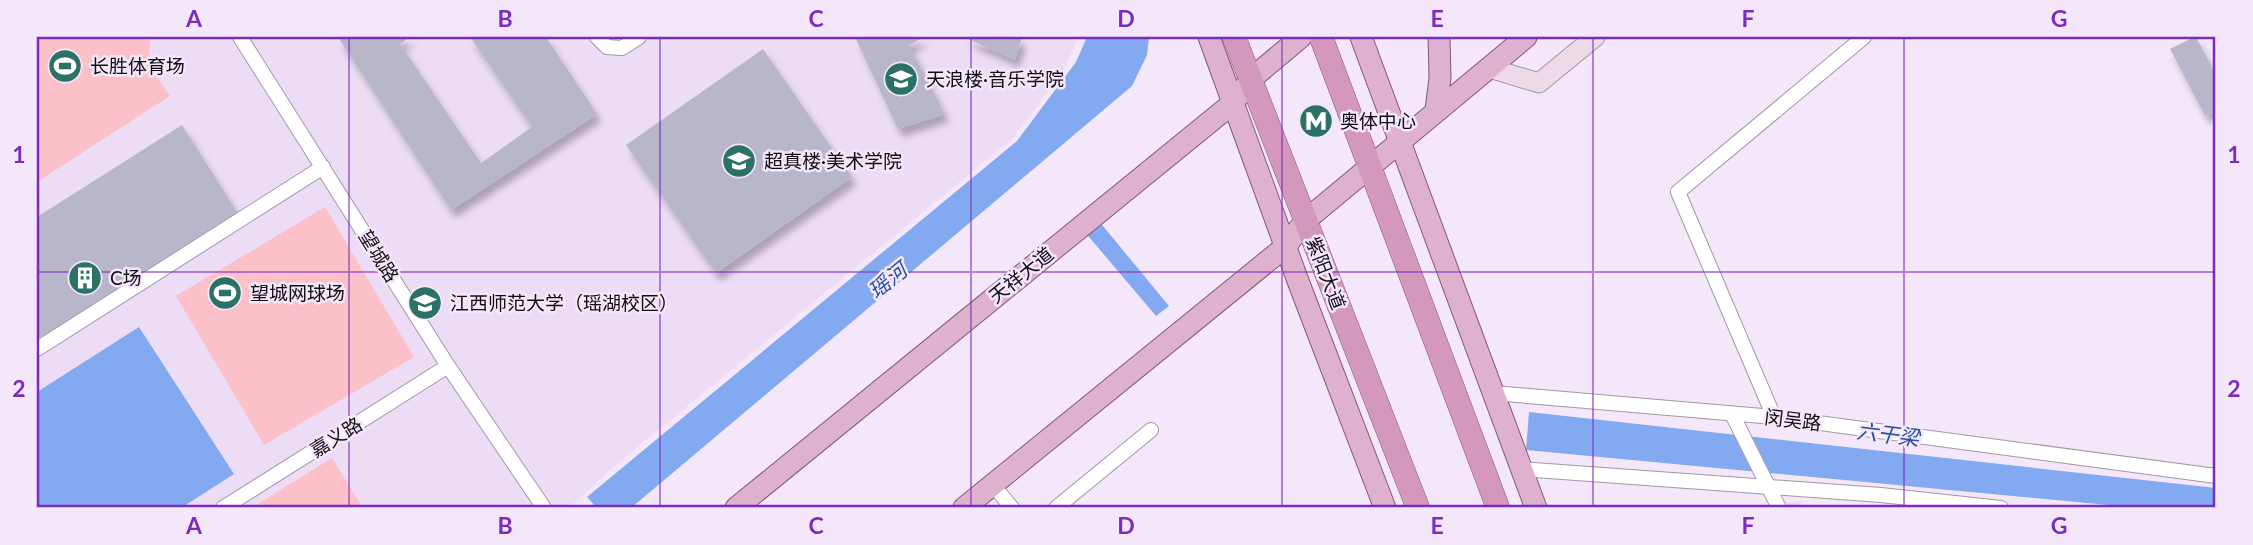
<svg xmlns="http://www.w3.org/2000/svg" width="2253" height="545" font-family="Lato,'Noto Sans SC',sans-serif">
<defs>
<filter id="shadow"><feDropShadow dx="4.5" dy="8" stdDeviation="3.5" flood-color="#0004"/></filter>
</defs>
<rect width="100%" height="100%" fill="#f4e7f9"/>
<g fill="#eddcf5">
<path d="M37 37H1078L1065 68 1014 137 611 469 569 508H37Z"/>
<path d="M1801 501 1805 508H1725Z"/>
</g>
<g fill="#fcc0c8">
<path d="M37 37H151L148 64 170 96 37 182Z"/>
<path d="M325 207 414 357 264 445 176 296Z"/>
<path d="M332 458 363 508H251Z"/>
</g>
<g fill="#83aaf0">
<path d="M1087 37H1149L1147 55 1132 86 631 508H597L587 497 1017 141 1076 62Z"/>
<path d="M1098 220 1169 306 1156 316 1084 231Z"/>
<path d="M139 327 234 474 181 508H37V392Z"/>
<path d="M1529 412 2216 488V508H2140L1526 450Z"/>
</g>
<g fill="#b7b6ca" filter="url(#shadow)">
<path d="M338 37H410L400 44 481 163 532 127 470 37H546L597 114 451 210Z"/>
<path d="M855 37H924L909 45 945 114 898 129Z"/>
<path d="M964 37H1022L1015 60Z"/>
<path d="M2194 37H2196L2216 75V110L2205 116 2170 49Z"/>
<path d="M763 49 852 177 716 273 626 145Z"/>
<path d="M182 125 237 212 37 339V217Z"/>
</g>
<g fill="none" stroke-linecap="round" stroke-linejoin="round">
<g stroke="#a296a7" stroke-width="16">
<g id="minor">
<path d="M240 37 448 366 544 508"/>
<path d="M597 37 607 47 622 48 639 37"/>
<path d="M37 349 323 167"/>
<path d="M1493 393 1774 417 2216 476"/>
<path d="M1732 414 1779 508"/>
<path d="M1774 417 1678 192 1864 37"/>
<path d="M1521 469 1881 495 2001 508"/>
<path d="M993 485 1012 508"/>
<path d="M223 508 448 366"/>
<path d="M1056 508 1151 430"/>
</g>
</g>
<g stroke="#a296a7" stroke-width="21">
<path id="secondary" d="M1489 68 1539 83 1595 37"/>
</g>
<g stroke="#885777" stroke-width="23">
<g id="primary">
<path d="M1209 37 1298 281 1385 508"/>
<path d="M1361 37 1536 508"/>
<path d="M1436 110 1440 78 1439 37"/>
<path d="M736 508 1233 103 1251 79 1301 37"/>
<path d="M964 508 1285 247 1306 220 1526 37"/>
</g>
</g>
<g stroke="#885777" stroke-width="24">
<g id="trunk">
<path d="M1234 37 1418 508"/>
<path d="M1321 37 1498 508"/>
</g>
</g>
<use href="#minor" stroke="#fff" stroke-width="14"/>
<use href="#secondary" stroke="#eed9e6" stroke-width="19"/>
<use href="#primary" stroke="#deb2cd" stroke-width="21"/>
<use href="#trunk" stroke="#d398bc" stroke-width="23"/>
</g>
<path fill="none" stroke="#7b2cbf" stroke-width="2" stroke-opacity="0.55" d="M349 37V508M660 37V508M971 37V508M1282 37V508M1593 37V508M1904 37V508M37 272H2216"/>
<defs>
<g id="stadium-disc" transform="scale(1.75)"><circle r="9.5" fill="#2b7166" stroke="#f4e7f9"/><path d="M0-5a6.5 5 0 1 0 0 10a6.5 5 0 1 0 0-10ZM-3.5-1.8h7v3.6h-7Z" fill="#fff"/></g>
<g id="university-disc" transform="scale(1.75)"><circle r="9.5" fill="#2b7166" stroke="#f4e7f9"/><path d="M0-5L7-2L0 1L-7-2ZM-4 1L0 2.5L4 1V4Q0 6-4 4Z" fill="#fff"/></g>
<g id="metro-disc" transform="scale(1.75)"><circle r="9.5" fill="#2b7166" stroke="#f4e7f9"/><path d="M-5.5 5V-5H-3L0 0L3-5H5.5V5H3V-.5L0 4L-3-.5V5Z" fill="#fff"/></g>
<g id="building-disc" transform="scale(1.75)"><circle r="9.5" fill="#2b7166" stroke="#f4e7f9"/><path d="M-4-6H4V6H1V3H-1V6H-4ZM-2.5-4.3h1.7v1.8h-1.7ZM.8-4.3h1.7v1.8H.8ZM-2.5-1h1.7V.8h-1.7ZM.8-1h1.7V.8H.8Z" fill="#fff"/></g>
</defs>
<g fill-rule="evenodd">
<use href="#stadium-disc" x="65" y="66"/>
<use href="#university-disc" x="901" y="79"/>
<use href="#metro-disc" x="1316" y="121"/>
<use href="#university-disc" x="739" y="161"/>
<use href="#building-disc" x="85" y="278"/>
<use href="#stadium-disc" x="225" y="293"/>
<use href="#university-disc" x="425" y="303"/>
</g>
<g text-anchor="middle" stroke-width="5" stroke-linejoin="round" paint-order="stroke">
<g font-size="19" fill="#120d14" stroke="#f4e7f9" text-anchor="start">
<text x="90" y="73">长胜体育场</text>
<text x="926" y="86">天浪楼·音乐学院</text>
<text x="1340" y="128">奥体中心</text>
<text x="764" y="168">超真楼·美术学院</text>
<text x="110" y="285">C场</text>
<text x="250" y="300">望城网球场</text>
<text x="450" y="310">江西师范大学（瑶湖校区）</text>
</g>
<g font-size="19" fill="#120d14" stroke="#f4e7f9">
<text transform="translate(379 256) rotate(58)" y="7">望城路</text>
<text transform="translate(1326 273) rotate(69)" y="7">紫阳大道</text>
<text transform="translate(1021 275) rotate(-39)" y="7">天祥大道</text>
<text transform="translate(1793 420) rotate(7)" y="7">闵吴路</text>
<text transform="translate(336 437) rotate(-32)" y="7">嘉义路</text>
</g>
<g font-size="21" font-style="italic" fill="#2651a3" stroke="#f4e7f9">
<text transform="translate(888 281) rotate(-39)" y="7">瑶河</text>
<text transform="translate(1888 435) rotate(7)" y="7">六干梁</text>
</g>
</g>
<rect width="2253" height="545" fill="none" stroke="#f4e7f9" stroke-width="77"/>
<rect x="38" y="38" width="2176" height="468" fill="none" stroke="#7b2cbf" stroke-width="2.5"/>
<g font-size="23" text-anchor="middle" font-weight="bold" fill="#7b2cbf">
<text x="194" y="27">A</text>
<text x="505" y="27">B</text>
<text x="816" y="27">C</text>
<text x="1126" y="27">D</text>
<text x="1437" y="27">E</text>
<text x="1748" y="27">F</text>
<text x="2059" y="27">G</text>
<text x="19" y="163">1</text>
<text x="2234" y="163">1</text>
<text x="19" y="397">2</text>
<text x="2234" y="397">2</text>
<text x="194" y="534">A</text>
<text x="505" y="534">B</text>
<text x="816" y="534">C</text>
<text x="1126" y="534">D</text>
<text x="1437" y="534">E</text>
<text x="1748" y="534">F</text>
<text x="2059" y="534">G</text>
</g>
</svg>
